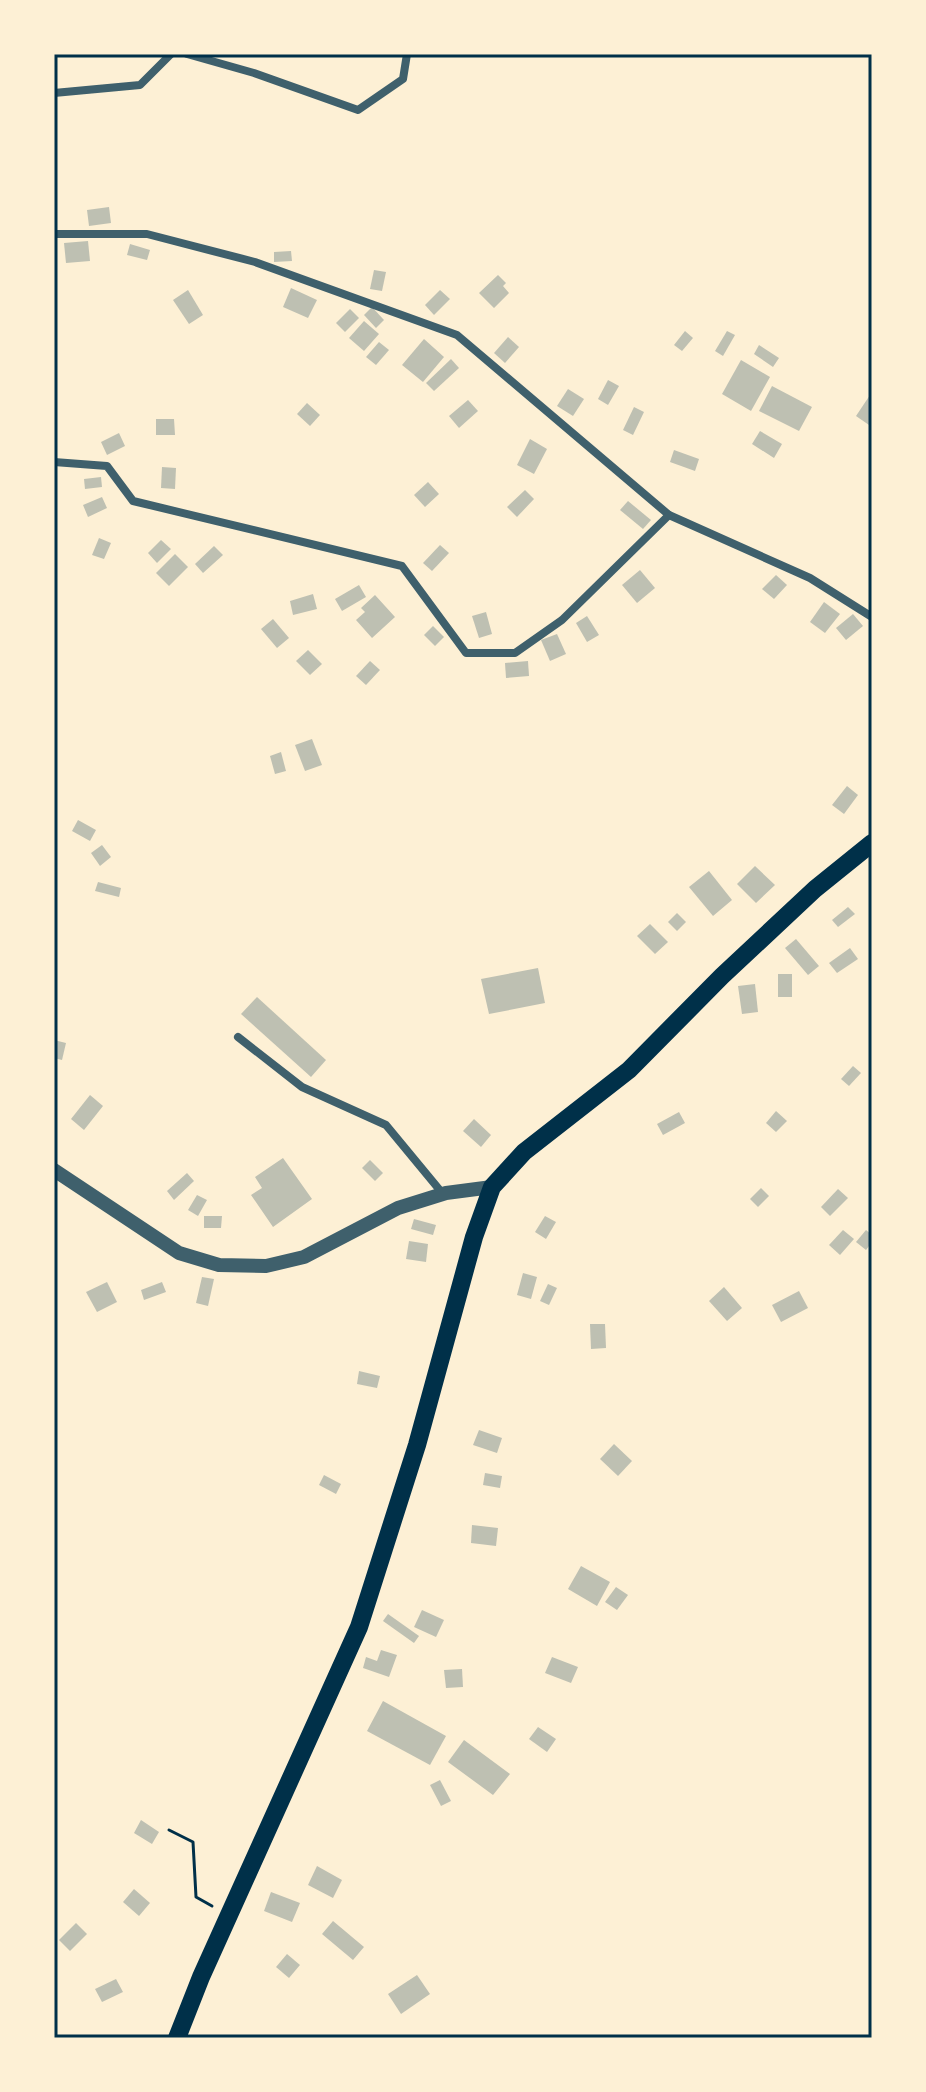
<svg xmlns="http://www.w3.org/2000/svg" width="926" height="2092" font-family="Jost,sans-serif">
<rect width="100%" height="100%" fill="#fdf0d5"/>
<g fill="#bec0b2">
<path d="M109 207 111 223 89 226 87 210Z"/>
<path d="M88 241 90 261 66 263 64 243Z"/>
<path d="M130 244 150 250 147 260 127 255Z"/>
<path d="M291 251 292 261 274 262V252Z"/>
<path d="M374 270 386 272 382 291 370 289Z"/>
<path d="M498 275 506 283 503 286 509 293 494 308 479 293Z"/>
<path d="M291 288 317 300 308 318 283 307Z"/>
<path d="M188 290 203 315 189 324 173 300Z"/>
<path d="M440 290 450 299 434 315 425 305Z"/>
<path d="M372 307 384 320 376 328 364 315Z"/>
<path d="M350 309 359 318 345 332 336 323Z"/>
<path d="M364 321 379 334 364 351 349 338Z"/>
<path d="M685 331 693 338 682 351 674 345Z"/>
<path d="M727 331 735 335 723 356 715 351Z"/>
<path d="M508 337 519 347 505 363 494 353Z"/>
<path d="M424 339 444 357 423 382 402 365Z"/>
<path d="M379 342 389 350 376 365 366 357Z"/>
<path d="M759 345 779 358 773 367 754 354Z"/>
<path d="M451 359 459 368 434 391 426 383Z"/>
<path d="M741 360 770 377 751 411 722 394Z"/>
<path d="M608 380 619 386 608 405 598 399Z"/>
<path d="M772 386 812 407 799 431 759 411Z"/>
<path d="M568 389 584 399 573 416 557 406Z"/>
<path d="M870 395 872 420 869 425 856 416Z"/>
<path d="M468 400 478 411 459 428 449 416Z"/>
<path d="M307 403 320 415 310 426 297 414Z"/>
<path d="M634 407 644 412 633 435 623 430Z"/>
<path d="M156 419H174L175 435H156Z"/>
<path d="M760 431 782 444 774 458 752 444Z"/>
<path d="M119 433 125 446 107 455 101 442Z"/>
<path d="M530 439 547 449 534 474 517 465Z"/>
<path d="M674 450 699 459 695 471 670 462Z"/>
<path d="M162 467 176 468 175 489 161 488Z"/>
<path d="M101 477 102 487 85 489 84 479Z"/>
<path d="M428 482 439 494 425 507 414 495Z"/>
<path d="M525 490 534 499 517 517 507 507Z"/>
<path d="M102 497 107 508 88 517 83 505Z"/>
<path d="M628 501 651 520 643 529 620 510Z"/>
<path d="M99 538 111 543 104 559 92 555Z"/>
<path d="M161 540 171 549 157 563 148 553Z"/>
<path d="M440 545 449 553 432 571 423 563Z"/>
<path d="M214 546 223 555 203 573 195 564Z"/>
<path d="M175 554 188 567 169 586 156 573Z"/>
<path d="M640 570 655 588 637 603 622 585Z"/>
<path d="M776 575 787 585 774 599 762 589Z"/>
<path d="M359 585 366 597 342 611 335 599Z"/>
<path d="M313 594 317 609 293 615 290 601Z"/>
<path d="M375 595 395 617 372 638 356 620 365 612 361 608Z"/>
<path d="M824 602 840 614 825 633 810 622Z"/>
<path d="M486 612 492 634 479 638 472 616Z"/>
<path d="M853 614 863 626 846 640 836 628Z"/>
<path d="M587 616 599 635 587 642 576 623Z"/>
<path d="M273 619 289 638 277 648 261 629Z"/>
<path d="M433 626 444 637 435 646 424 635Z"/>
<path d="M557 634 566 654 550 661 541 640Z"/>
<path d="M308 650 322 664 310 675 296 661Z"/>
<path d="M370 661 380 670 366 685 356 676Z"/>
<path d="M528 661 529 676 506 678 505 663Z"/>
<path d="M312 739 322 765 305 771 295 745Z"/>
<path d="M281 752 286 771 275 774 270 756Z"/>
<path d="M847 786 858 795 844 814 832 805Z"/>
<path d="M78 820 96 830 90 841 72 831Z"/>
<path d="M102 845 111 857 100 866 91 853Z"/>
<path d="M755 866 775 885 756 903 737 884Z"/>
<path d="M709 871 732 900 713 916 689 887Z"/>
<path d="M98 882 121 888 119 897 95 891Z"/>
<path d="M848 907 855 914 838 927 832 920Z"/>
<path d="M677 913 686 922 677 931 668 922Z"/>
<path d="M650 924 668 942 655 954 637 936Z"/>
<path d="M796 939 819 966 808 975 785 948Z"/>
<path d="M850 948 858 959 837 973 829 963Z"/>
<path d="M538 968 545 1003 489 1014 481 979Z"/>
<rect x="778" y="974" width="14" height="23"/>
<path d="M755 984 758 1012 742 1014 738 986Z"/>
<path d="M257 997 326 1060 311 1077 241 1014Z"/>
<path d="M54 1040 66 1043 62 1060 54 1058Z"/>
<path d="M853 1066 861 1073 849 1086 841 1079Z"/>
<path d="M90 1095 103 1106 84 1130 71 1119Z"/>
<path d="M776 1111 787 1121 776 1132 766 1123Z"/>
<path d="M679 1112 685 1123 663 1135 657 1124Z"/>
<path d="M474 1119 491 1135 481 1147 463 1131Z"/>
<path d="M283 1158 312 1199 273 1227 251 1195 262 1188 255 1177Z"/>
<path d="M370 1160 383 1173 375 1181 362 1168Z"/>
<path d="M187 1173 194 1181 174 1200 167 1191Z"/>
<path d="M761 1188 769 1196 758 1207 750 1199Z"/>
<path d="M838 1189 848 1198 830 1216 821 1207Z"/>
<path d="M197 1195 207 1200 198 1216 188 1210Z"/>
<path d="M204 1216H222L221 1228H204Z"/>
<path d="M545 1216 556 1222 546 1239 535 1232Z"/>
<path d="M414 1219 436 1225 433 1235 411 1229Z"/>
<path d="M843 1230 854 1239 840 1255 829 1245Z"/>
<path d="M866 1230 872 1235V1242L866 1250 856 1242Z"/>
<path d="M409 1241 428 1244 426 1262 406 1259Z"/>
<path d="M523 1273 537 1277 531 1299 517 1295Z"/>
<path d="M202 1277 214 1279 208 1306 196 1303Z"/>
<path d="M107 1282 117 1302 97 1312 86 1292Z"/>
<path d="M162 1282 166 1292 144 1300 141 1290Z"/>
<path d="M548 1284 557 1288 549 1305 540 1301Z"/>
<path d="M724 1287 742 1308 727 1321 709 1301Z"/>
<path d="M799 1291 808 1308 781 1322 772 1305Z"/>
<path d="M590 1324H605L606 1348 591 1349Z"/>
<path d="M359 1371 380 1376 377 1388 357 1384Z"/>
<path d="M479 1430 502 1438 497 1453 473 1445Z"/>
<path d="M614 1444 632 1461 618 1476 600 1459Z"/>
<path d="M485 1473 502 1476 500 1488 483 1485Z"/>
<path d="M324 1475 341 1484 336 1494 319 1485Z"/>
<path d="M472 1525 498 1528 496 1546 471 1543Z"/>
<path d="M581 1566 610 1582 597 1606 568 1589Z"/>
<path d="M616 1587 628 1595 617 1610 605 1602Z"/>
<path d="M422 1610 444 1620 436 1637 414 1627Z"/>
<path d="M388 1614 419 1636 414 1643 383 1621Z"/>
<path d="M381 1650 397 1655 389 1677 363 1668 366 1657 377 1661Z"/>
<path d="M552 1657 578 1667 571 1683 545 1673Z"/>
<path d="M462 1669 463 1687 446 1688 444 1670Z"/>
<path d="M383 1701 446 1736 430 1765 367 1731Z"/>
<path d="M538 1727 556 1739 547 1752 529 1739Z"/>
<path d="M464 1740 510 1774 493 1795 448 1762Z"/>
<path d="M440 1780 451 1801 441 1806 430 1785Z"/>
<path d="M141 1820 159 1832 152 1844 134 1833Z"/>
<path d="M317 1866 342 1880 333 1898 308 1885Z"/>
<path d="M134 1889 150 1903 139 1916 123 1902Z"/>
<path d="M271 1892 300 1903 292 1922 264 1911Z"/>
<path d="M333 1921 364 1947 353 1960 322 1934Z"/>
<path d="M76 1923 87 1934 70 1951 59 1940Z"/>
<path d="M287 1954 300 1965 289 1978 276 1967Z"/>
<path d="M417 1975 430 1994 401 2014 388 1994Z"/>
<path d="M116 1979 123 1992 102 2002 95 1989Z"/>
</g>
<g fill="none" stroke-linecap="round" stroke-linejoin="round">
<path stroke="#003049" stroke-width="3" d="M169 1830 193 1842 196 1897 212 1906"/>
<g stroke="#3f606c" stroke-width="8">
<path d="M187 54 254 73 358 110 403 79 407 54"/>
<path d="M54 93 140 85 171 54"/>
<path d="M54 234H147L255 262 457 335 669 515 810 578 872 617"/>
<path d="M54 462 107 466 133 501 402 566 466 653H515L562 620 669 515"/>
<path d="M238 1037 302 1087 386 1125 443 1194"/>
</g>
<path stroke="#3f606c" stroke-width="14" d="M54 1170 179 1253 219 1265 266 1266 304 1257 398 1208 446 1193 492 1187"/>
<path stroke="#003049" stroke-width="18" d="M177 2038 201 1977 359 1627 417 1445 474 1237 492 1187 524 1152 629 1070 722 976 815 889 872 843"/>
</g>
<rect width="926" height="2092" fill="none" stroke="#fdf0d5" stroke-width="112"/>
<rect x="56" y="56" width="814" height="1980" fill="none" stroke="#003049" stroke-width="3"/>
</svg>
